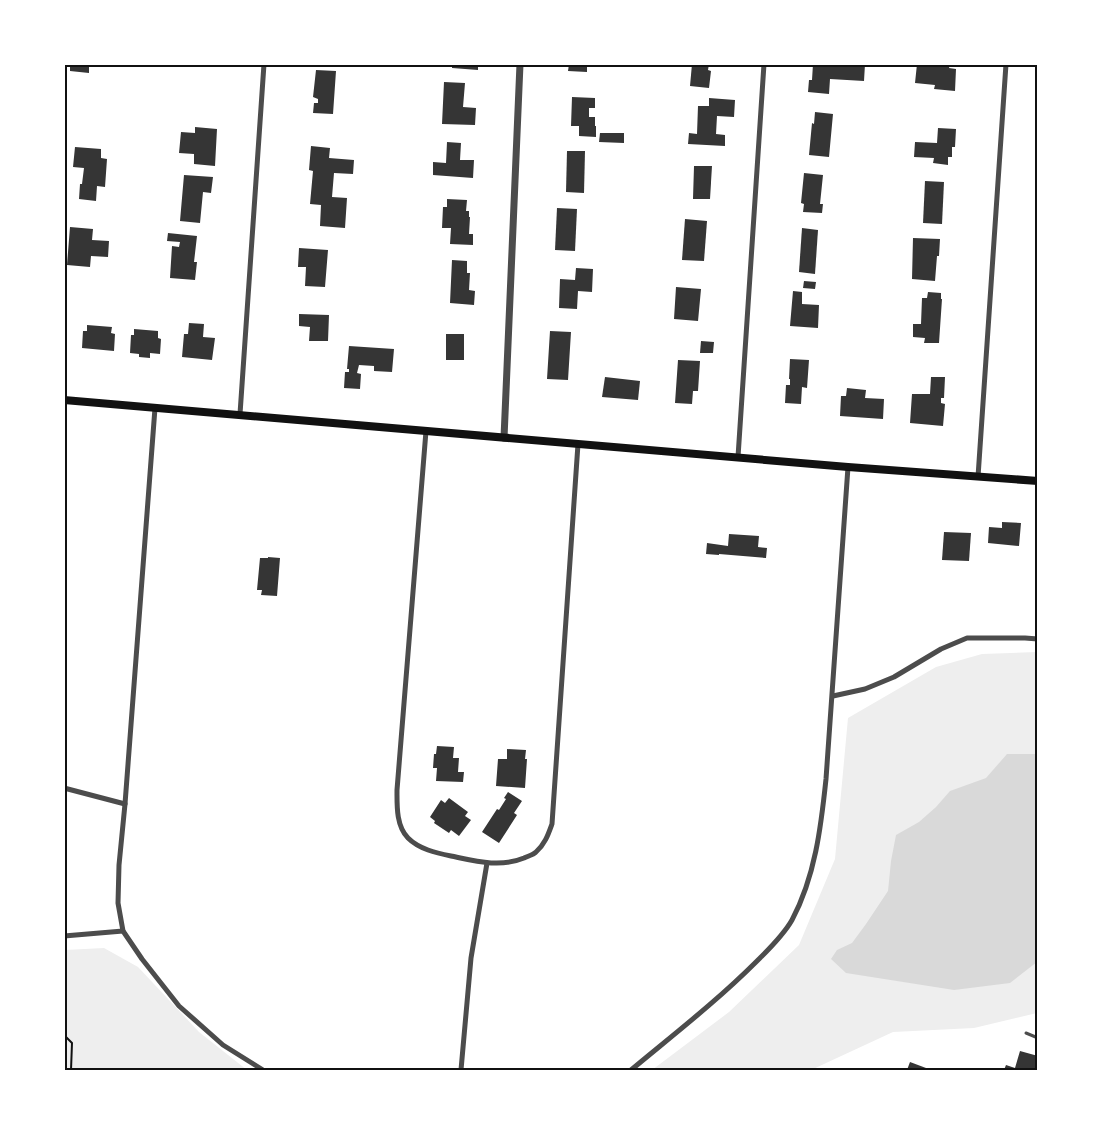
<svg xmlns="http://www.w3.org/2000/svg" width="1102" height="1135" font-family="'Public Sans',sans-serif">
<rect width="100%" height="100%" fill="#fff"/>
<g fill="#eee">
<path d="M1037 652V1013L974 1028 893 1032 811 1070H652L729 1012 799 945 835 859 848 718 936 667 982 654Z"/>
<path d="M104 948 138 967 199 1032 247 1070H65V950Z"/>
</g>
<path fill="#d9d9d9" d="M1007 754H1037V962L1010 983 954 990 846 973 831 959 837 950 852 943 866 924 888 891 891 861 896 835 919 822 936 807 950 791 986 778Z"/>
<g fill="#353535">
<path d="M70 64H89V73L70 71Z"/>
<path d="M452 64H478V70L452 68Z"/>
<path d="M569 64H587V72L568 71Z"/>
<path d="M692 64H709L708 70 711 71 709 88 690 86Z"/>
<path d="M813 64H865L864 81 830 79 829 94 808 92 809 80H812Z"/>
<path d="M917 64H950L949 68 956 69 955 91 934 89 935 85 915 83Z"/>
<path d="M316 70 336 71 333 114 313 113 314 103H318V99L313 97Z"/>
<path d="M444 82 465 83 463 107 476 108 475 125 442 124Z"/>
<path d="M572 97 595 98V108H589V117H595V126H596V137L579 136V126H571Z"/>
<path d="M709 98 735 100 734 117 717 116 716 134 725 135V146L688 144 689 133 697 134 698 106H709Z"/>
<path d="M815 112 833 114 829 157 809 155 812 123 814 124Z"/>
<path d="M195 127 217 129 215 166 194 164V154L179 153 181 132 195 133Z"/>
<path d="M938 128 956 129 955 147H952V157H948V165L933 163 934 158 914 157 915 142 937 143Z"/>
<path d="M600 133H624V143L599 142Z"/>
<path d="M447 142 461 143 460 160H474L473 178 433 175V162L446 163Z"/>
<path d="M311 146 330 148 329 158 354 160 353 174 334 173 332 197 347 198 345 228 320 226 321 205 310 204 313 171 309 170Z"/>
<path d="M75 147 101 149V158L107 159 105 187 97 186 96 201 79 199 80 184H82L84 168 73 167Z"/>
<path d="M567 151H585L584 193 566 192Z"/>
<path d="M694 166H712L710 199H693Z"/>
<path d="M804 173 823 175 820 204H823L822 213 803 212 804 204 801 203Z"/>
<path d="M184 175 213 177 211 193 203 192 200 223 180 221Z"/>
<path d="M925 181 944 182 942 224 923 223Z"/>
<path d="M447 199 467 200 466 211H469V217H470L469 234H473V245L450 244 451 228H442L443 207H447Z"/>
<path d="M557 208 577 209 575 251 555 250Z"/>
<path d="M685 219 707 221 704 261 682 260Z"/>
<path d="M70 227 93 229 92 240 109 241 108 257 91 256 90 267 67 265Z"/>
<path d="M802 228 818 230 815 274 799 272Z"/>
<path d="M168 233 197 236 194 262H197L195 280 170 278 172 246 179 247 180 242 167 241Z"/>
<path d="M913 238 940 239 939 256H937L935 281 912 279Z"/>
<path d="M299 248 328 250 325 287 305 286 306 267H298Z"/>
<path d="M452 260 467 261V273H470L469 290 475 291 474 305 450 303Z"/>
<path d="M576 268 593 269 592 292 578 291 577 309 559 308 560 279 575 280Z"/>
<path d="M804 281 816 282 815 289 803 288Z"/>
<path d="M676 287 701 289 698 321 674 319Z"/>
<path d="M793 291 802 292V304L819 305 818 328 790 326Z"/>
<path d="M928 292 941 293V299H942L939 343H924L925 338 913 337V324H921L922 298H927Z"/>
<path d="M299 314 329 315 328 341H309L310 327 299 326Z"/>
<path d="M189 323 204 324 203 337 215 338 212 360 182 357 184 334H188Z"/>
<path d="M87 325 112 327 111 333 115 334 114 351 82 348 83 331H87Z"/>
<path d="M134 329 158 331V338L161 339 160 354 150 353V358L139 357V354L130 353 131 335H134Z"/>
<path d="M550 331 571 332 568 380 547 379Z"/>
<rect x="446" y="334" width="18" height="26"/>
<path d="M701 341 714 342 713 353H700Z"/>
<path d="M349 346 394 349 392 372 374 371V366L359 365 357 373 361 374 360 389 344 388 345 372H349V369H347Z"/>
<path d="M790 359 809 360 807 388 802 387 801 404 785 403 786 385H790V379H789Z"/>
<path d="M678 360 700 361 698 391H693L692 404 675 403Z"/>
<path d="M605 377 640 381 638 400 602 397Z"/>
<path d="M931 377H945L944 398H941V403L945 404 943 426 910 423 912 394H930Z"/>
<path d="M847 388 866 390 865 398 884 399 883 419 840 416 841 396H846Z"/>
<path d="M1002 522 1021 523 1019 546 988 543 989 527 1002 528Z"/>
<path d="M944 532 971 533 969 561 942 560Z"/>
<path d="M729 534 759 536 758 547 767 548 766 558 719 554V555L706 554 707 543 728 546Z"/>
<path d="M268 557 280 558 277 596 261 595 262 590H257L260 558H268Z"/>
<path d="M437 746 454 747 453 758H459L458 772H464L463 782 436 781 437 768H433L434 754H436Z"/>
<path d="M507 749 526 750 525 759H527L525 788 496 786 498 759H507Z"/>
<path d="M508 792 522 801 514 813 517 815 499 843 482 832 497 809 499 810 506 799 504 798Z"/>
<path d="M449 798 468 812 465 816 471 820 459 836 451 830 449 833 434 823 435 821 430 817 441 800 445 803Z"/>
<path d="M1020 1051 1038 1056V1070H1004L1006 1065 1015 1068Z"/>
<path d="M910 1062 926 1068 925 1070H907Z"/>
</g>
<g fill="none" stroke-linecap="round" stroke-linejoin="round">
<path stroke="#111" stroke-width="2" d="M64 1035 72 1043 71 1070"/>
<path stroke="#4c4c4c" stroke-width="3" d="M1026 1033 1038 1038"/>
<g stroke="#4c4c4c" stroke-width="5">
<path d="M155 408 125 804 119 865 118 903 123 931 142 959 179 1006 223 1045 263 1070"/>
<path d="M240 414 264 64"/>
<path d="M426 431 397 790C397 805 396 826 408 838 419 849 436 853 451 856 475 861 500 868 524 858 528 856 533 855 536 852 545 844 548 835 552 824L578 444"/>
<path d="M738 457 764 64"/>
<path d="M978 477 1006 64"/>
<path d="M833 696 865 689 894 677 941 649 967 638H1025L1038 639"/>
<path d="M64 788 125 804"/>
<path d="M64 936 123 931"/>
<path d="M461 1070 471 958 487 863"/>
<path d="M631 1070C673 1035 717 1001 756 962 768 950 783 936 792 920 815 877 821 827 826 779L848 467"/>
</g>
<path stroke="#4c4c4c" stroke-width="7" d="M504 438 520 64"/>
<path stroke="#111" stroke-width="8" d="M64 400 848 467 1038 481"/>
</g>
<rect width="1102" height="1135" fill="none" stroke="#ffffff" stroke-width="132"/>
<rect x="66" y="66" width="970" height="1003" fill="none" stroke="#111" stroke-width="2"/>
</svg>
